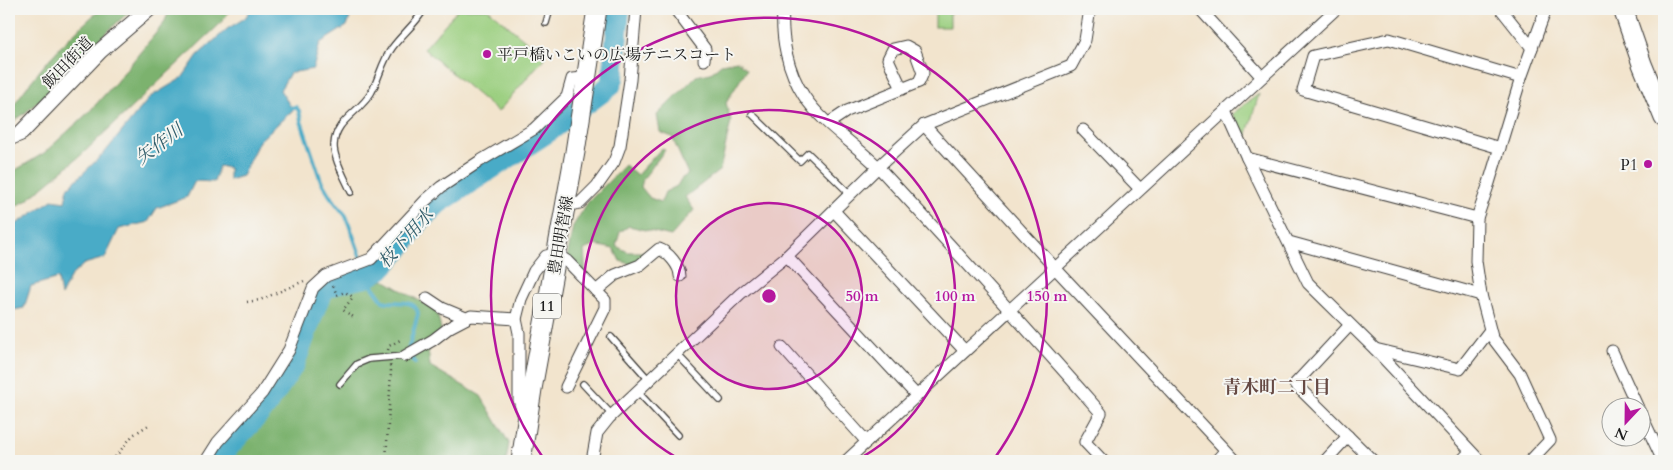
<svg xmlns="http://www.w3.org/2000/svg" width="1673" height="470" font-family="Cardo,'Noto Serif JP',serif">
<rect width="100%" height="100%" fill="#f6f6f2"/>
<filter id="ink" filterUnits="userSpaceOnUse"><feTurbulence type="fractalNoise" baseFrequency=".02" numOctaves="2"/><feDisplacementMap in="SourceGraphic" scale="10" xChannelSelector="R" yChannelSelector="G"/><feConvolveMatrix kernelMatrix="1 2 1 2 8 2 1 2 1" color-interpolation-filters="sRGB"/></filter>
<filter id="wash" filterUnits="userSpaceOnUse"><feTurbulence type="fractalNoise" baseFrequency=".0096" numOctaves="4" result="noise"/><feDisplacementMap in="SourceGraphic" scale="20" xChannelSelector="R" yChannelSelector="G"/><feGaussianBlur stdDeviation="1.12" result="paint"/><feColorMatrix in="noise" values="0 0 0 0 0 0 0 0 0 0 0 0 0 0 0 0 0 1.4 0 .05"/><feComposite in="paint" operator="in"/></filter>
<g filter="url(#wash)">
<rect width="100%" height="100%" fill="#f2e4cd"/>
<g fill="#9bcf80" stroke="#5c764e">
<path d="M458 9H488L545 57 498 112 424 49Z"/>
<rect x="935" y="9" width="15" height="18"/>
<path d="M1259 94 1245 140 1232 114Z"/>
</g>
<g fill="#7cb26e" stroke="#4c6745">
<path d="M101 9H132L65 71 43 97 25 113 9 125V109L13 106C40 68 65 39 101 9Z"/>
<path d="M170 9H231L221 23 80 156 26 201 9 210V174L44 153 89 112 116 82 164 23Z"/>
<path d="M737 61 747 69 726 103 731 121 720 170 685 197 694 210 671 236 629 226 620 232 616 246 628 252H645L647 258 634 265 620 261 614 249 595 245 584 250 586 278 567 258 573 226 588 202 625 165 637 175 662 148 665 150 643 179 641 187 650 198 661 202 665 192 677 186 681 179 688 174 672 137 660 132 657 115 696 76 711 73 721 64Z"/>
<path d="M384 280 437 311 441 330 428 348 430 366 481 396 509 443 506 461H229C241 440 260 426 274 408 299 377 308 338 320 301 335 279 343 288 365 285 372 284 378 282 384 280Z"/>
</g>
<path fill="#48abc7" stroke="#326472" d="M251 9H353L347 26 320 43 313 69 290 73 280 90 293 110 259 141 242 176 229 180V168L219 166 214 182 195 181 187 197 157 208 148 222 119 229 105 258 84 264 71 276 61 296 58 278 31 286 24 308 9 311V229L52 200 65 202 68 188 106 151 150 97 182 78 198 55 227 29 245 18Z"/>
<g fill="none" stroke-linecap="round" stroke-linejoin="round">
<path stroke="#48abc7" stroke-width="4" d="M288 108 296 107 299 111 301 121 321 181 330 196 346 216 370 283 383 301C394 305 416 297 418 314L409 347V351L415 363"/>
<path stroke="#48abc7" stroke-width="22" d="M219 461 229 446 266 406 294 364 317 302 324 289 340 282 367 277 380 269 398 250 419 221 438 203 549 131 610 86 613 78 619 9"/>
</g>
</g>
<g filter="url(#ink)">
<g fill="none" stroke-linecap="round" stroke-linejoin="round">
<g stroke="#3c3a37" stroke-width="8">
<g id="service">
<path d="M546 23 550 9"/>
<path d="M752 114 800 161 808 153 850 194"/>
<path d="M351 192C346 180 333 158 334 145 335 120 359 113 371 93 379 79 382 61 392 48 402 34 416 24 424 9"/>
<path d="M611 337 649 380"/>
<path d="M677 354 720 400"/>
<path d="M340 384 357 364 369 359 405 356"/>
<path d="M583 384 612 415"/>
<path d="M637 391 678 435"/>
</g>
</g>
<g stroke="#3c3a37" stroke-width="13">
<g id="minor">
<path d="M675 9 705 49 704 60"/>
<path d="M783 9C781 38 787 70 804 96 823 125 856 144 880 169 955 250 1029 331 1101 413L1085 442 1103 461"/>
<path d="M1200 9 1262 77"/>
<path d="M1501 9 1532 48"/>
<path d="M1226 111 1247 158 1308 283 1375 349 1480 461"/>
<path d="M829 123 847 111 919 82 923 73 915 51 906 46 893 49 888 59 902 89"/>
<path d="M924 125 1055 268 1236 461"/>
<path d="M1083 130 1140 189"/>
<path d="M1500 148 1303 90 1313 56 1389 39 1521 78"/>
<path d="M1247 158 1477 218"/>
<path d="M565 206 580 203 597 186 614 162 620 146 630 80 636 9"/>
<path d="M834 211 965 351"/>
<path d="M1289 242 1481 295"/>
<path d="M596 291 615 275 640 265 659 249C668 252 680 266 680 276"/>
<path d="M427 298 442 308 466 318"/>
<path d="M1350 325 1295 384 1373 461"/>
<path d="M782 347 867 442"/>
<path d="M1375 349 1460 369 1490 330"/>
<path d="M1612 351 1638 408"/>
<path d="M405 356 433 340 450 327 471 316 516 319"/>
<path d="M917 396 787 256 878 167 924 125 1071 66 1085 40 1090 9"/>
<path d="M1640 412 1663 461"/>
<path d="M524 417 519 400V333L516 319 521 299 534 271 546 256 556 254 567 261 605 300V308L566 387"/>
<path d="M206 461 218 442 262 393 289 350 313 288 326 276 371 259 425 201 441 187 480 161 534 129 567 97 572 79 585 78"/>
<path d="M592 461 597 433 609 418 740 294 787 256"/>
<path d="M846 461 1336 9"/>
<path d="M1216 461 1225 451"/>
<path d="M1325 461 1348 436"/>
<path d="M1461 461 1470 452"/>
<path d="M1530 461 1550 440 1520 374 1492 337 1481 295 1476 261 1477 218 1489 183 1521 78 1546 9"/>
</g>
</g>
<g stroke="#3c3a37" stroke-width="17">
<path id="tertiary" d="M9 138 21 133 100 51 149 9"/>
</g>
<g stroke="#3c3a37" stroke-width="21">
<g id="primary">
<path d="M1623 9 1642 64 1664 118"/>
<path d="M521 461 532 389 575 152 597 9"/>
</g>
</g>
<g stroke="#3c3a37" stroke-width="2.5" stroke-dasharray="1 4" stroke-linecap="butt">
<path d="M333 286 337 295 345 292 353 297 343 310 355 318"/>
<path d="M247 302 260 300 304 281"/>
<path d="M388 350 389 346 402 339"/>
<path d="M112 461 133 435 150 424"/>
<path d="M386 461 391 371 390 365"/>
</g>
<use href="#service" stroke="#fff" stroke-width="5.5"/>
<use href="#minor" stroke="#fff" stroke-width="11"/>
<use href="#tertiary" stroke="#fff" stroke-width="15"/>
<use href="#primary" stroke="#fff" stroke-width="19"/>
</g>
</g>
<circle cx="769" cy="296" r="93" fill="#b5179e" fill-opacity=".12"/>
<g fill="none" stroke="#b5179e" stroke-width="2.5">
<circle cx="769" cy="296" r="93"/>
<path d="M683 461A186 186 0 1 1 855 461"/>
<path d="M544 459A278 278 0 1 1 994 459"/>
</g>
<g fill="#b5179e" stroke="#f6f6f2" stroke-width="2">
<circle cx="487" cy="54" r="5"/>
<circle cx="1648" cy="164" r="5"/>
</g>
<g text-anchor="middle" stroke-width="4" stroke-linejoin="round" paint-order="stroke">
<rect fill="#f6f6f2" stroke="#5d5d5c" stroke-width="1" x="533" y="293.5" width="28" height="25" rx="4"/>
<g font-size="15" font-weight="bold" fill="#1c1c1c">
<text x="547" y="311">11</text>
</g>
<g font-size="16" fill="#1c1c1c" stroke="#f6f6f2" text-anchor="start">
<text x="497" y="60">平戸橋いこいの広場テニスコート</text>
<text x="1638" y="170" text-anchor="end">P1</text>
</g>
<g font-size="16" fill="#1c1c1c" stroke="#f6f6f2">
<text transform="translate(67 62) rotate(-46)" y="6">飯田街道</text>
<text transform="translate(560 235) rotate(-80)" y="6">豊田明智線</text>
</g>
<g font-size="18" font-style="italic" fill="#305c69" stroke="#f6f6f2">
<text transform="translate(159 144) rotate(-37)" y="6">矢作川</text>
<text transform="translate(406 238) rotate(-48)" y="6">枝下用水</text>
</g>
<g font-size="18" font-weight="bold" fill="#664a44" stroke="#f6f6f2">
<text x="1277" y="393">青木町二丁目</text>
</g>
</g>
<circle cx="769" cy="296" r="8" fill="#b5179e" stroke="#f6f6f2" stroke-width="2.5"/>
<g font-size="15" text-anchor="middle" font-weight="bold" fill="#b5179e" stroke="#f6f6f2" stroke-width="4" stroke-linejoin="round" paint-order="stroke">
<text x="862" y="301">50 m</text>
<text x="955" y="301">100 m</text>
<text x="1047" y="301">150 m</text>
</g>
<rect width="1673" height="470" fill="none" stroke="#f6f6f2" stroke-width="30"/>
<g transform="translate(1626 422) rotate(202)"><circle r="24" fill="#f6f6f2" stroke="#9f9f9c"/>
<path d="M0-4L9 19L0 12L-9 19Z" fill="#b5179e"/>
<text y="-8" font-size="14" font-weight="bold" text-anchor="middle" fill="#1c1c1c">N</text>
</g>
</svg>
